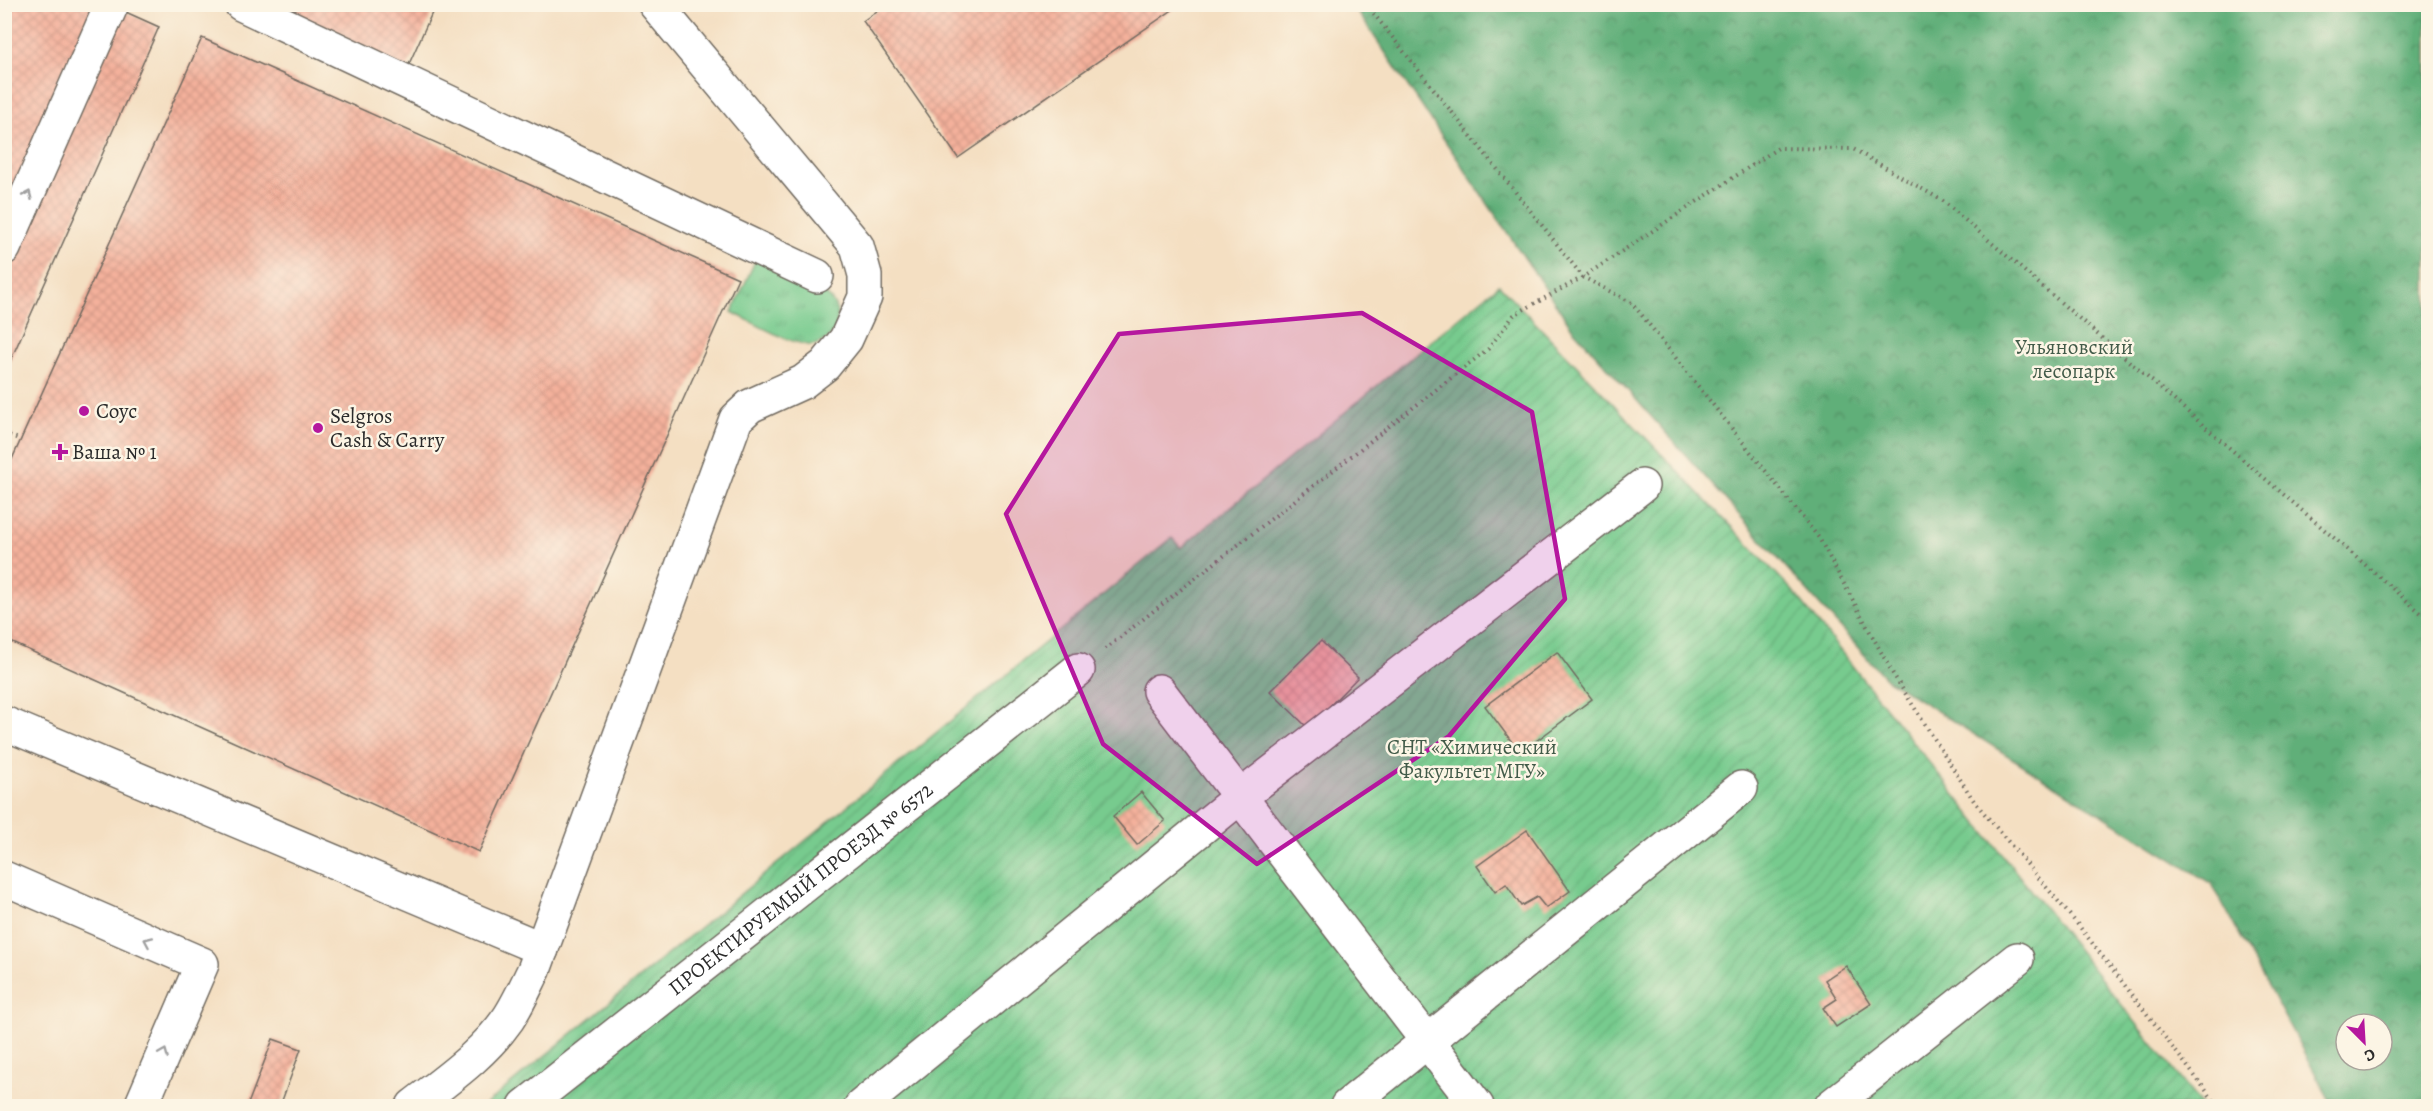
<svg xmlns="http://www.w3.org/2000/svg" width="2433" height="1111" font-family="Alegreya,serif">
<defs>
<pattern id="grass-tufts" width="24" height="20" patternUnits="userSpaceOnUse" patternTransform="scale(1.5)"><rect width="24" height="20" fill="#77cb8e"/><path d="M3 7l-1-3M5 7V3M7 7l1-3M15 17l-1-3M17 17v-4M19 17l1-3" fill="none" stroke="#67ae7b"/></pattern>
<pattern id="forest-crowns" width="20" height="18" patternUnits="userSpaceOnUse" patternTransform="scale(1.5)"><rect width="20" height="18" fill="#61af79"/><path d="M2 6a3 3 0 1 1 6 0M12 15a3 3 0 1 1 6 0" fill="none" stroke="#508f63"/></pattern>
<pattern id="garden-furrows" width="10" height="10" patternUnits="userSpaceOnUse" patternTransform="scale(1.5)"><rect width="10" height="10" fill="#77cb8e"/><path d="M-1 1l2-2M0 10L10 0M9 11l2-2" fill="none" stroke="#67ae7b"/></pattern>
<pattern id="building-cross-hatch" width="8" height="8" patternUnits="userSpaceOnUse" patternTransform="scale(1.5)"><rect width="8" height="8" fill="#f4b19b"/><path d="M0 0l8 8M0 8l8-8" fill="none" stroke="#d19886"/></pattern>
</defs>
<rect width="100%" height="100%" fill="#fcf5e5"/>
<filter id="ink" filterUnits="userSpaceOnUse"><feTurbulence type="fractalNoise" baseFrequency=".0167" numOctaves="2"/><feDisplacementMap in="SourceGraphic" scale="12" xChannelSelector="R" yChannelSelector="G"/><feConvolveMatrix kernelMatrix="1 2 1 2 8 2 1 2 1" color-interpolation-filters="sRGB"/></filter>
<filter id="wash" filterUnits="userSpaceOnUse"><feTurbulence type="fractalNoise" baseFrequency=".008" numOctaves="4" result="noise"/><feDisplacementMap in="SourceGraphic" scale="24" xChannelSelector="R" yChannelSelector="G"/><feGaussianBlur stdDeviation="1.35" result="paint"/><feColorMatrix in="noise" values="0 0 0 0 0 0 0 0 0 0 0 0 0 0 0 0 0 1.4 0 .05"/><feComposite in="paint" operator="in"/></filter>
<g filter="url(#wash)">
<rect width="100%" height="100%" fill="#f4dfc2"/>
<path fill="url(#grass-tufts)" stroke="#517b5c" stroke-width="1.5" d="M756 259C781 270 843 287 837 322 837 327 836 330 832 334 827 341 817 346 808 345 784 341 754 323 732 312Z"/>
<path fill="url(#forest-crowns)" stroke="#466d52" stroke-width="1.5" fill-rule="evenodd" d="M1353 5H2427L2428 1106H2333L2212 884 1886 679 1572 328ZM2346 1024H2382V1060H2346Z"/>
<path fill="url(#garden-furrows)" stroke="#517b5c" stroke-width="1.5" d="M1499 285 1792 590 2202 1106H484L1172 538 1181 548Z"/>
<g id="blocks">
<g fill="url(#building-cross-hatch)">
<path d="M4 4H108L159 27 4 375Z"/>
<path d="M243 4H436L404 75Z"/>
<path d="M887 4H1181L958 158 863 21Z"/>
<path d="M202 38 738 278 479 852 4 639V477Z"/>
<path d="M1321 641 1358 677 1308 728 1270 691Z"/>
<path d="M1557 652 1592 699 1520 753 1485 706Z"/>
<path d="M1141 792 1165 821 1137 845 1113 816Z"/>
<path d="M1527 830 1570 891 1546 908 1537 897 1521 906 1506 884 1495 892 1477 866Z"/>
<path d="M1846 966 1871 1004 1836 1027 1823 1008 1837 999 1825 980Z"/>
<path d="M273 1039 301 1049 280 1106H254L248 1104Z"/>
</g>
</g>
</g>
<g filter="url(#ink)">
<use href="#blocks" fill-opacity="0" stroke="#716a60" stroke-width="1.5"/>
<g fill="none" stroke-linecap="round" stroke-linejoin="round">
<g stroke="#716a60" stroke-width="36">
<g id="minor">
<path d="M241 4 817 276"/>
<path d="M4 248 112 4"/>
<path d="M1159 691 1477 1106"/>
<path d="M4 723 542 949"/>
<path d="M4 878 202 964 141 1106"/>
<path d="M413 1106C446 1080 483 1055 508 1019 518 1004 526 986 534 970L736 419 750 406 803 382 825 365 846 339 865 297V275L857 246 655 4"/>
<path id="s1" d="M525 1106 1078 670"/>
<path d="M861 1106 1240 797 1642 486"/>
<path d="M1347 1106 1741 788"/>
<path d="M1831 1106 2017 959"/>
</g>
</g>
<g stroke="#716a60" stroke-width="4" stroke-dasharray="1.5 4.5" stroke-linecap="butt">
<path d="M1366 4 1583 277 1632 303 1819 538 1893 674 1974 801 2079 926 2218 1106"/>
<path d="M4 433 21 440"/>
<path d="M1105 649 1488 349 1514 315 1583 277 1778 148 1853 149 1943 201 2428 619"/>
</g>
<use href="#minor" stroke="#fff" stroke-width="33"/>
</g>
<defs><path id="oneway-chevron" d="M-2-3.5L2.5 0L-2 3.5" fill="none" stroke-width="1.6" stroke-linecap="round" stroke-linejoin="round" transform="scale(1.5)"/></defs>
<g stroke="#a0a0a0">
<use href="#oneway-chevron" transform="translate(28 195) rotate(-66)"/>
<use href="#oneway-chevron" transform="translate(148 941) rotate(-156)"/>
<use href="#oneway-chevron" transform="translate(164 1053) rotate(-67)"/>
</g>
</g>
<path fill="#b5179e" fill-opacity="0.2" stroke="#b5179e" stroke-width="4.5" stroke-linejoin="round" d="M1362 313 1532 412 1565 599 1449 736 1257 864 1103 744 1006 514 1119 334Z"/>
<g fill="#b5179e" stroke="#fcf5e5" stroke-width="2">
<circle cx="84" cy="411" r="6"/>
<circle cx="318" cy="428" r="6"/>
<path d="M57 443h6v6h6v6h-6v6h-6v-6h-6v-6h6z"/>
</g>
<g text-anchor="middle" stroke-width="5" stroke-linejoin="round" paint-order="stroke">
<g font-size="21" fill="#425b49" stroke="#fcf5e5">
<text x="2074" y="354">Ульяновский<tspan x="2074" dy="24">лесопарк</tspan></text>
<text x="1472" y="754">СНТ «Химический<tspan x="1472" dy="24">Факультет МГУ»</tspan></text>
</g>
<g font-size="21" fill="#2b2b2b" stroke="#fcf5e5" text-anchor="start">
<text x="96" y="418">Соус</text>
<text x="330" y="423">Selgros<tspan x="330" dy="24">Cash &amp; Carry</tspan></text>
<text x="72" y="459">Ваша № 1</text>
</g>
<g font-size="21" fill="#2b2b2b" stroke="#fcf5e5">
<text dy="7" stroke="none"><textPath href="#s1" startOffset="351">ПРОЕКТИРУЕМЫЙ ПРОЕЗД № 6572</textPath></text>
</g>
</g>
<rect width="2433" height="1111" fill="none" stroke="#fcf5e5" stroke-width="24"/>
<g transform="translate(2364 1042) rotate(156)"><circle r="28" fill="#fcf5e5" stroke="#a8a49b" stroke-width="1.5"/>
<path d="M0-4.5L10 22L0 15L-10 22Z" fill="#b5179e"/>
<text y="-9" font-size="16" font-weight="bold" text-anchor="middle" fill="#2b2b2b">С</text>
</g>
</svg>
